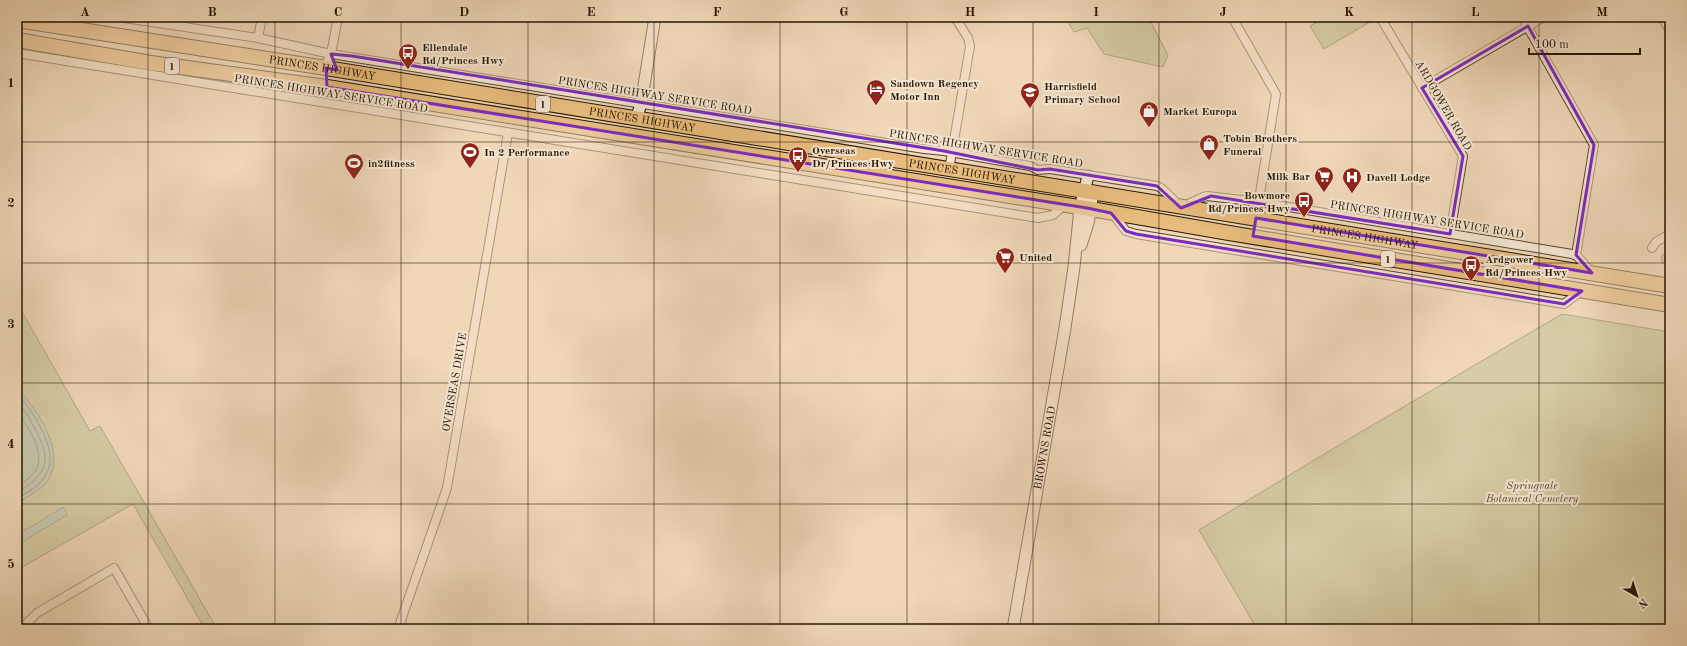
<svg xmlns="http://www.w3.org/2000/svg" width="1687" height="646" font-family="'Old Standard TT',serif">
<rect width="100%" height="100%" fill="#efd7b8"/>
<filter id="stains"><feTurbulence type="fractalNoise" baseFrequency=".005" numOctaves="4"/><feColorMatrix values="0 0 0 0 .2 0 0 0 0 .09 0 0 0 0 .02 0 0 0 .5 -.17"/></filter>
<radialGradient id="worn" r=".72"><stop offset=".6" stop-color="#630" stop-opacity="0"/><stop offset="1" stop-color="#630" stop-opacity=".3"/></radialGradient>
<g fill="#babe8e" stroke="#706a48">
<path d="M1065 17H1148L1168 55 1163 67 1104 54 1087 28 1074 32Z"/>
<path d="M1326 17H1368L1370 22 1324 49 1310 26Z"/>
<path d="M1670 251V264L1662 263 1661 256Z"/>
<path d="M17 303 90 431 100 426 217 629H205L133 504 17 570Z"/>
<path d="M1562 314 1670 332V629H1257L1199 530 1359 433Z"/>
</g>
<g fill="#9bbaaa" stroke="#6c7967">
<path d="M17 388C38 409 71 459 43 486 35 493 25 498 17 504Z"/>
<path d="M63 507 67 515 17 545V534L36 524Z"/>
</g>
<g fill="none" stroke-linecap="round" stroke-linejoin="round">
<g stroke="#606856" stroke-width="1">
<path d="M17 394C31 408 49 437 50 457 51 465 46 477 40 483 34 489 24 494 17 499"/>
<path d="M17 401C24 408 29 418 34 427 52 460 49 473 17 493"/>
<path d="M17 411C28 428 50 456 32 475 28 479 22 483 17 486"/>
</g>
<g stroke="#584730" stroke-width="10">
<g id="street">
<path d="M118 17 258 38 331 54 924 149 944 151 1030 166 1038 170 1050 169 1157 186 1161 188 1179 205"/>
<path d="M1232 17 1276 94 1256 218"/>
<path d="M1380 17 1463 156 1450 234"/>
<path d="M1522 17 1594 145 1576 255"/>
<path d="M1662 17 1670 31"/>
<path d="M258 38 262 17"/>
<path d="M17 53 1038 218 1053 215 1064 205"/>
<path d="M326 68 327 62 331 54 338 17"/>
<path d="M1422 88 1544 17"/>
<path d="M949 170 970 46 968 38 955 17"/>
<path d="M1184 206 1203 197 1207 196 1259 202 1572 254 1577 256 1592 273"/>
<path d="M1112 213 1126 231 1136 234 1564 304 1581 291"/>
<path d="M1652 248 1656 242 1670 234"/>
<path d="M21 629 37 613 114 568 149 629"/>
<path d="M398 629 447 488 508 133"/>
</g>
</g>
<g stroke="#251703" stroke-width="13">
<g id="secondary">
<path d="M636 119 641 104 655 17"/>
<path d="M1081 245 1088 223 1093 193"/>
<path id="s1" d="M1013 629 1065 328 1074 267 1080 208 1088 176"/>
</g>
</g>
<g stroke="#251703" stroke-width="16">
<g id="highway">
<path id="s2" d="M17 20 326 68 1670 286"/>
<path d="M17 40 151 63 327 87 1091 209 1229 233 1670 305"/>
</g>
</g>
<use href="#street" stroke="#f5e5d1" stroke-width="8"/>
<use href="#secondary" stroke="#f5e5d1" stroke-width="11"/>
<use href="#highway" stroke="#e8bc7c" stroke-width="14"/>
</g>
<path d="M0 0H1687V646H0ZM1528 26 1594 145 1576 255 1592 273 1256 218 1253 236 1582 291 1564 304 1136 234 1126 231 1111 213 1087 208 327 87 326 68 337 70 331 54 352 56 944 151 1038 170 1050 169 1157 186 1181 208 1211 196 1450 234 1463 156 1422 88Z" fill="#efd7b8" fill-opacity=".55" fill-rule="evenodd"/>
<path fill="none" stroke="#7b2cbf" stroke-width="3" stroke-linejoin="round" d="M1528 26 1594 145 1576 255 1592 273 1256 218 1253 236 1582 291 1564 304 1136 234 1126 231 1111 213 1087 208 327 87 326 68 337 70 331 54 352 56 944 151 1038 170 1050 169 1157 186 1181 208 1211 196 1450 234 1463 156 1422 88Z"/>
<path fill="none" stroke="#251703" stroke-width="1" stroke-opacity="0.55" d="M148 17V629M275 17V629M401 17V629M528 17V629M654 17V629M780 17V629M907 17V629M1033 17V629M1159 17V629M1286 17V629M1412 17V629M1539 17V629M17 142H1670M17 263H1670M17 383H1670M17 504H1670"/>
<defs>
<g id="bus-pin" transform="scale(1)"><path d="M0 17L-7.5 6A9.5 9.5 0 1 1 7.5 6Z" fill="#8f2418" stroke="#f5e5d1"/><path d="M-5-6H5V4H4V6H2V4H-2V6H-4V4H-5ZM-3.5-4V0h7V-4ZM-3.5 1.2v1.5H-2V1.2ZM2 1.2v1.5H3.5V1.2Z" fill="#fff"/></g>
<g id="hotel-pin" transform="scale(1)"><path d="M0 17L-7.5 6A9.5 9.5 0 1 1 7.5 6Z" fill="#8f2418" stroke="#f5e5d1"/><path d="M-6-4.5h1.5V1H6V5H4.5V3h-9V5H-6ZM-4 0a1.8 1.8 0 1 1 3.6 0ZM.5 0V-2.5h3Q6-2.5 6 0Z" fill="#fff"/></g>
<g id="school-pin" transform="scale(1)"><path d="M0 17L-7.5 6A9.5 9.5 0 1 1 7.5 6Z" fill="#8f2418" stroke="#f5e5d1"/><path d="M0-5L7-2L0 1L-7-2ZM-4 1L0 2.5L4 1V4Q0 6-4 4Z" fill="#fff"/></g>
<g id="shop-pin" transform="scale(1)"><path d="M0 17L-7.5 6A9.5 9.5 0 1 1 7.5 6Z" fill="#8f2418" stroke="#f5e5d1"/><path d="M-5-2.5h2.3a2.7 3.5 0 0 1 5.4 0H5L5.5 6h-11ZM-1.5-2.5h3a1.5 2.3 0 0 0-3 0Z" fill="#fff"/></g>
<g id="stadium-pin" transform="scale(1)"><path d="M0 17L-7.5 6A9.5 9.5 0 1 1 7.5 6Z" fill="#8f2418" stroke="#f5e5d1"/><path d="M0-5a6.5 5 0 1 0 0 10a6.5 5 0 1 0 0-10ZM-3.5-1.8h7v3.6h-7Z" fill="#fff"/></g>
<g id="supermarket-pin" transform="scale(1)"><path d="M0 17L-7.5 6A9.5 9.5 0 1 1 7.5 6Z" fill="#8f2418" stroke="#f5e5d1"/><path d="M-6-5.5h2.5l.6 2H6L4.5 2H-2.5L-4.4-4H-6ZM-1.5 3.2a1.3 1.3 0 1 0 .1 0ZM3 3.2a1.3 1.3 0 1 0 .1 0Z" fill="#fff"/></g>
<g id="hospital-pin" transform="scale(1)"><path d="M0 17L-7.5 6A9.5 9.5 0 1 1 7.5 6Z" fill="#8f2418" stroke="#f5e5d1"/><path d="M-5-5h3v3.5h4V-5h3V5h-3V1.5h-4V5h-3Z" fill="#fff"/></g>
</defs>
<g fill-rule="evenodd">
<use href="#bus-pin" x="408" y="53"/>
<use href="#hotel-pin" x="876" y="89"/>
<use href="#school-pin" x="1030" y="92"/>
<use href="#shop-pin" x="1149" y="111"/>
<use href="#shop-pin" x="1209" y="144"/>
<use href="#stadium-pin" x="470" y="152"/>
<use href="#bus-pin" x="798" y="156"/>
<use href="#stadium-pin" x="354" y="163"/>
<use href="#supermarket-pin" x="1324" y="176"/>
<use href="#hospital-pin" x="1352" y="177"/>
<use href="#bus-pin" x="1304" y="201"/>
<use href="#supermarket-pin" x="1005" y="257"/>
<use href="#bus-pin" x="1471" y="265"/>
</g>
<g text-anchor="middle" stroke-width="4" stroke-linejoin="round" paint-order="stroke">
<g fill="#f5e5d1" stroke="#635541" stroke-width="1">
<rect x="165" y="58" width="14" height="16" rx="3"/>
<rect x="536" y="96" width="14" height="16" rx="3"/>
<rect x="1381" y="251" width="14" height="16" rx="3"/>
</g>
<g font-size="10" font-weight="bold" fill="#251703">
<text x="172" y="70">1</text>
<text x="543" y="108">1</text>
<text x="1388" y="263">1</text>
</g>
<g font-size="11" font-weight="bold" fill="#251703" stroke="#f5e5d1" text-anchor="start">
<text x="422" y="51">Ellendale<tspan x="422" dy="13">Rd/Princes Hwy</tspan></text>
<text x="890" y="87">Sandown Regency<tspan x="890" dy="13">Motor Inn</tspan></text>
<text x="1044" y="90">Harrisfield<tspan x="1044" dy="13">Primary School</tspan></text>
<text x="1163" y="115">Market Europa</text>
<text x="1223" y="142">Tobin Brothers<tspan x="1223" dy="13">Funeral</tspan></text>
<text x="812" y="154">Overseas<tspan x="812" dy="13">Dr/Princes Hwy</tspan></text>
<text x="484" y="156">In 2 Performance</text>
<text x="368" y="167">in2fitness</text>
<text x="1310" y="180" text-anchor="end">Milk Bar</text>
<text x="1366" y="181">Davell Lodge</text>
<text x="1290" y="199" text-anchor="end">Bowmore<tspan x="1290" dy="13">Rd/Princes Hwy</tspan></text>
<text x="1019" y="261">United</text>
<text x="1485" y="263">Ardgower<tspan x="1485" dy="13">Rd/Princes Hwy</tspan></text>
</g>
<g font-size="11" fill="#251703" stroke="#f5e5d1">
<text dy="4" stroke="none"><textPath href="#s2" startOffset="309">PRINCES HIGHWAY</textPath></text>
<text transform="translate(331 93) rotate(9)" y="4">PRINCES HIGHWAY SERVICE ROAD</text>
<text transform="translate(655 95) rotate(9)" y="4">PRINCES HIGHWAY SERVICE ROAD</text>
<text transform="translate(1444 105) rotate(60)" y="4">ARDGOWER ROAD</text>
<text dy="4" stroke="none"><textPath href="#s2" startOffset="633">PRINCES HIGHWAY</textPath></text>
<text transform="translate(986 148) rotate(9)" y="4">PRINCES HIGHWAY SERVICE ROAD</text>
<text dy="4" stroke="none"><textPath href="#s2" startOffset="957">PRINCES HIGHWAY</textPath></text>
<text transform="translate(1427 219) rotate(9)" y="4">PRINCES HIGHWAY SERVICE ROAD</text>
<text dy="4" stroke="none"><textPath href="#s2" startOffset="1365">PRINCES HIGHWAY</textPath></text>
<text transform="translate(454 382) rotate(-80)" y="4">OVERSEAS DRIVE</text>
<text dy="4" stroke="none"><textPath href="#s1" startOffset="184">BROWNS ROAD</textPath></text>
</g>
<g font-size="11" font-style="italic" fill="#52492d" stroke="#f5e5d1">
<text x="1532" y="489">Springvale<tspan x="1532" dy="13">Botanical Cemetery</tspan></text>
</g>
</g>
<rect width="1687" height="646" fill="none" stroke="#efd7b8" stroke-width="44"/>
<g transform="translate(1637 596) rotate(141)" stroke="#f5e5d1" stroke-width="3" paint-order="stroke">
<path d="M0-3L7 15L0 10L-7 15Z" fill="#251703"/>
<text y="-6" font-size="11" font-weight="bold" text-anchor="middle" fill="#251703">N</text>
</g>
<path d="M1529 48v6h111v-6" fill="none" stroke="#251703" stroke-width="2"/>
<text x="1535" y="48" font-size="12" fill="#251703" stroke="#f5e5d1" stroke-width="3" paint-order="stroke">100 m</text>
<rect x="22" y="22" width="1643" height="602" fill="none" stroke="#251703" stroke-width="1.5"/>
<g font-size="13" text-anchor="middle" font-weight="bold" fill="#251703">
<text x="85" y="16">A</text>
<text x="212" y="16">B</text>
<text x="338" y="16">C</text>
<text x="464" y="16">D</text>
<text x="591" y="16">E</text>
<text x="717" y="16">F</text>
<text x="844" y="16">G</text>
<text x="970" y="16">H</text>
<text x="1096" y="16">I</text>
<text x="1223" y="16">J</text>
<text x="1349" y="16">K</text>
<text x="1475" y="16">L</text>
<text x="1602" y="16">M</text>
<text x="11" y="87">1</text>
<text x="11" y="207">2</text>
<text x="11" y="328">3</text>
<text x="11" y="448">4</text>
<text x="11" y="568">5</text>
</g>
<rect width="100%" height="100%" filter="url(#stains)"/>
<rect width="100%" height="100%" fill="url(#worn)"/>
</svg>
